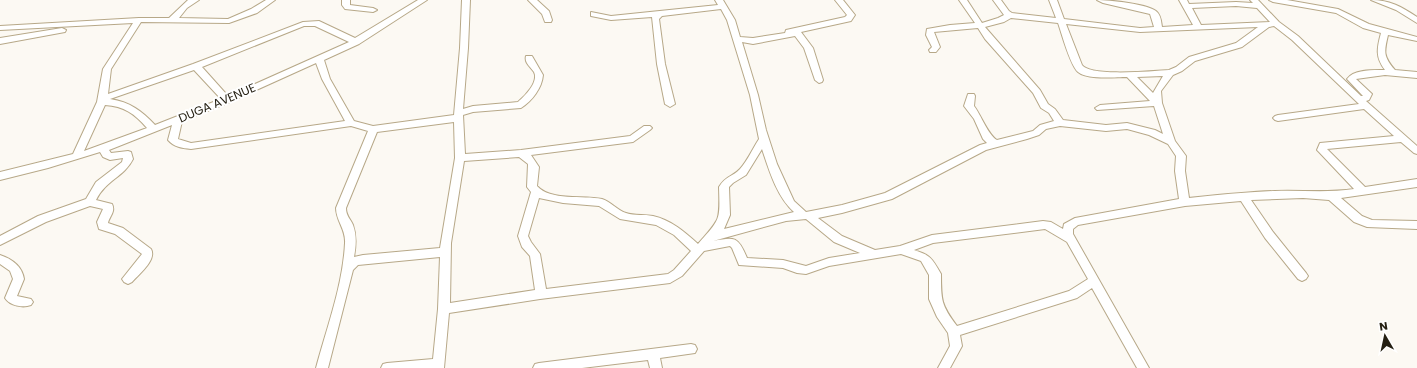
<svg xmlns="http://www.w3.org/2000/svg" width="1417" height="368" font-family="Poppins,sans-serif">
<rect width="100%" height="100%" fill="#fcf9f3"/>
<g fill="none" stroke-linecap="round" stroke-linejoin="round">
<g stroke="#b7a888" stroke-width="2">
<g id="minor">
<path d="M188 0H199L187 8 179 18 228 19 251 9 266 0H275L257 13 229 23 141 22 111 69 108 94 193 64 303 22 319 21 355 38 418 0H427L359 44 324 60 330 79 354 121 373 126 454 115 460 48 462 0H470L468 48 463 109 473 106 518 102C525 96 539 82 534 72 531 67 524 63 526 56H532L543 75C542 88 532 101 521 108L473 112 463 115 465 154 521 150 630 136 644 126H650L652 128 650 130 633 142 531 155 539 167 537 186C550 201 583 195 602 199 611 202 617 210 626 213 635 216 644 214 653 216 671 220 685 232 698 244 721 218 720 221 719 187 726 175 733 177 740 169 748 160 753 148 759 139L750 95 727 20 721 9 662 16 659 19 665 64 675 104 670 107 665 104 657 64 652 17 611 20 591 16V12L611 16 718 5 715 0H723L735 20 740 37 753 38 785 33 786 30 845 17 847 15 835 0H843L855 15 851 21 801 32 813 48 823 80 822 82 819 83 815 80 804 48 795 36 753 44 742 42 758 95 766 130 777 164 794 201 806 212 842 205 885 193 980 145 987 143 983 139 974 119 964 106 968 94H974L975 96 974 106C981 115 988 135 997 140L1033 131 1040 125 1054 121 1049 113 1041 108 1033 93 985 39 978 28 934 32 940 47 936 52H930L929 50 932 47 926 35 927 29 950 25 975 23 959 0H967L982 23 998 18 1004 15 993 0H1001L1009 11 1012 13 1056 18 1049 0H1057L1064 19 1140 28 1154 27 1150 14 1103 3 1097 0C1108 0 1150 4 1157 12 1161 16 1161 21 1162 27L1193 25 1179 0H1187L1189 4 1236 2 1253 3 1250 0H1258L1279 22 1298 36 1361 96H1363L1347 79C1354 69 1374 70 1385 70 1375 57 1377 48 1381 33L1363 28 1336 13 1273 2 1269 0H1287L1338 9 1369 24 1417 37V41L1388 35C1384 52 1383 56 1395 70L1417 72V78L1385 75 1356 79 1372 94 1369 100 1366 101 1417 146V154L1414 153 1401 142 1327 149 1365 187 1417 179V187L1341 198 1362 216 1372 220 1417 221V229L1367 227 1354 222 1329 200 1303 198 1251 200 1273 232 1306 273 1308 276 1306 279 1302 281 1298 279 1265 238 1241 201 1185 206 1078 225 1073 229V234L1149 368H1137L1092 288 1077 298 960 335 962 346 950 368H938L950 346 948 333 937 317 929 299V275L921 261 901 254 829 266 806 274 797 273 783 268 739 265 732 248 730 246 704 251 682 276 670 283 540 299 449 313 444 368H381L383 364 387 363 433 359 438 309 440 257 358 265 353 270 328 368H316C327 327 343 285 345 243 346 229 336 221 336 208L368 131 351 126 191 149C182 148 174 147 168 140L172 125 109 150 111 153 128 151 131 152 133 159C124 177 106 180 96 200L112 204C116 212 109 217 108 223L123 228 151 249C157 260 139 274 132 282L128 284 124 282 122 279 142 254 115 234 99 229 97 222 103 209 90 206 46 222 0 245V236L38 216 86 199 96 182 122 162 123 158 110 160 103 157 100 152 48 168 0 180V172L73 154 97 102 103 69 133 23 0 30V26L139 18H169ZM1236 6 1257 8 1270 22 1201 25 1192 8ZM1011 18 1058 23C1062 34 1070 65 1078 72 1087 80 1115 77 1127 77L1150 101 1100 105 1095 108 1097 110 1154 106 1163 134 1155 130 1127 123 1106 125 1063 120 1055 109 1048 104 1040 90 985 27 1004 22ZM1066 24 1140 32 1258 27 1236 43 1189 57 1176 67 1169 70C1152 71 1091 77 1082 65ZM304 26H315L349 42 228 96 202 67ZM1274 26 1292 40 1359 104 1278 115 1275 116 1273 118 1275 120 1278 121 1364 109 1394 136 1320 143 1317 150 1319 152 1354 189C1328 193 1301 190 1275 191 1246 192 1218 195 1189 198L1185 171 1186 156 1175 141 1162 103 1161 91 1173 75 1182 71 1195 61 1242 47 1269 27ZM316 63 322 79 345 121 191 143 178 139 182 121 230 102ZM194 70 221 99 155 125C142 111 130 102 110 99ZM1163 76 1153 93 1137 77ZM105 105C124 106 135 114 147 128L84 151ZM454 122 455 158 440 248 363 255 354 257C356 246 357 236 353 225 350 218 346 216 346 208L377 132ZM1060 126 1106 131 1127 129 1149 135 1168 144 1176 156 1175 171 1179 199 1075 218 1064 224 1063 229 1051 222 1043 221 932 235 900 246 875 250 842 236 818 218 842 213 892 199 986 150 1027 139 1039 135 1046 129ZM762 149C769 170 777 197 794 212L724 229 730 215 729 187 733 183 746 175ZM519 157 528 164 527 187 531 192 518 236 522 247 530 256 535 290 450 303 451 243 464 161ZM539 198 563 203 599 206 620 219 656 225 674 235 691 251 674 270 668 274 546 289 540 254 531 242 528 236ZM806 219 834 242 860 253 829 258 806 266 783 260 747 258C738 236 735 237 713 241L786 221ZM1045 229 1067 242 1088 279 1069 291 957 326C941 305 941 300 941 274 932 258 930 255 914 250L933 243Z"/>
<path d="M342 0H350V5L373 8 377 10 373 12 345 9 342 5Z"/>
<path d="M528 0H537L549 11 552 20 551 22H545L542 14Z"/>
<path d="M1371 0C1390 0 1402 7 1417 17V23L1396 10Z"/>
<path d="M62 28 66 30 65 32 0 44V38Z"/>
<path d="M0 255C12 259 22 266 24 279L17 296 31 299 33 302 31 305C23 308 10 306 5 298L13 279 10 271 0 264Z"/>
<path d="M691 344 695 345 697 349 695 353 660 358 662 368H650L648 360 582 368H533L535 364 539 363Z"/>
</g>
</g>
<use href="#minor" fill="#fff" fill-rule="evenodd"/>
</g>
<g text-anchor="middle" stroke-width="4" stroke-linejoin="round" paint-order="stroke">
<g font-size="12" fill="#252013" stroke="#fff">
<text transform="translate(217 103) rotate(-23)" y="4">DUGA AVENUE</text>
</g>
</g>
<g transform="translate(1385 336) rotate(351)" stroke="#ffffff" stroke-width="3" paint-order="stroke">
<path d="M0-3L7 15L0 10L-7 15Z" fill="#252013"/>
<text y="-6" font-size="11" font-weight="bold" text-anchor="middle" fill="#252013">N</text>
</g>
</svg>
